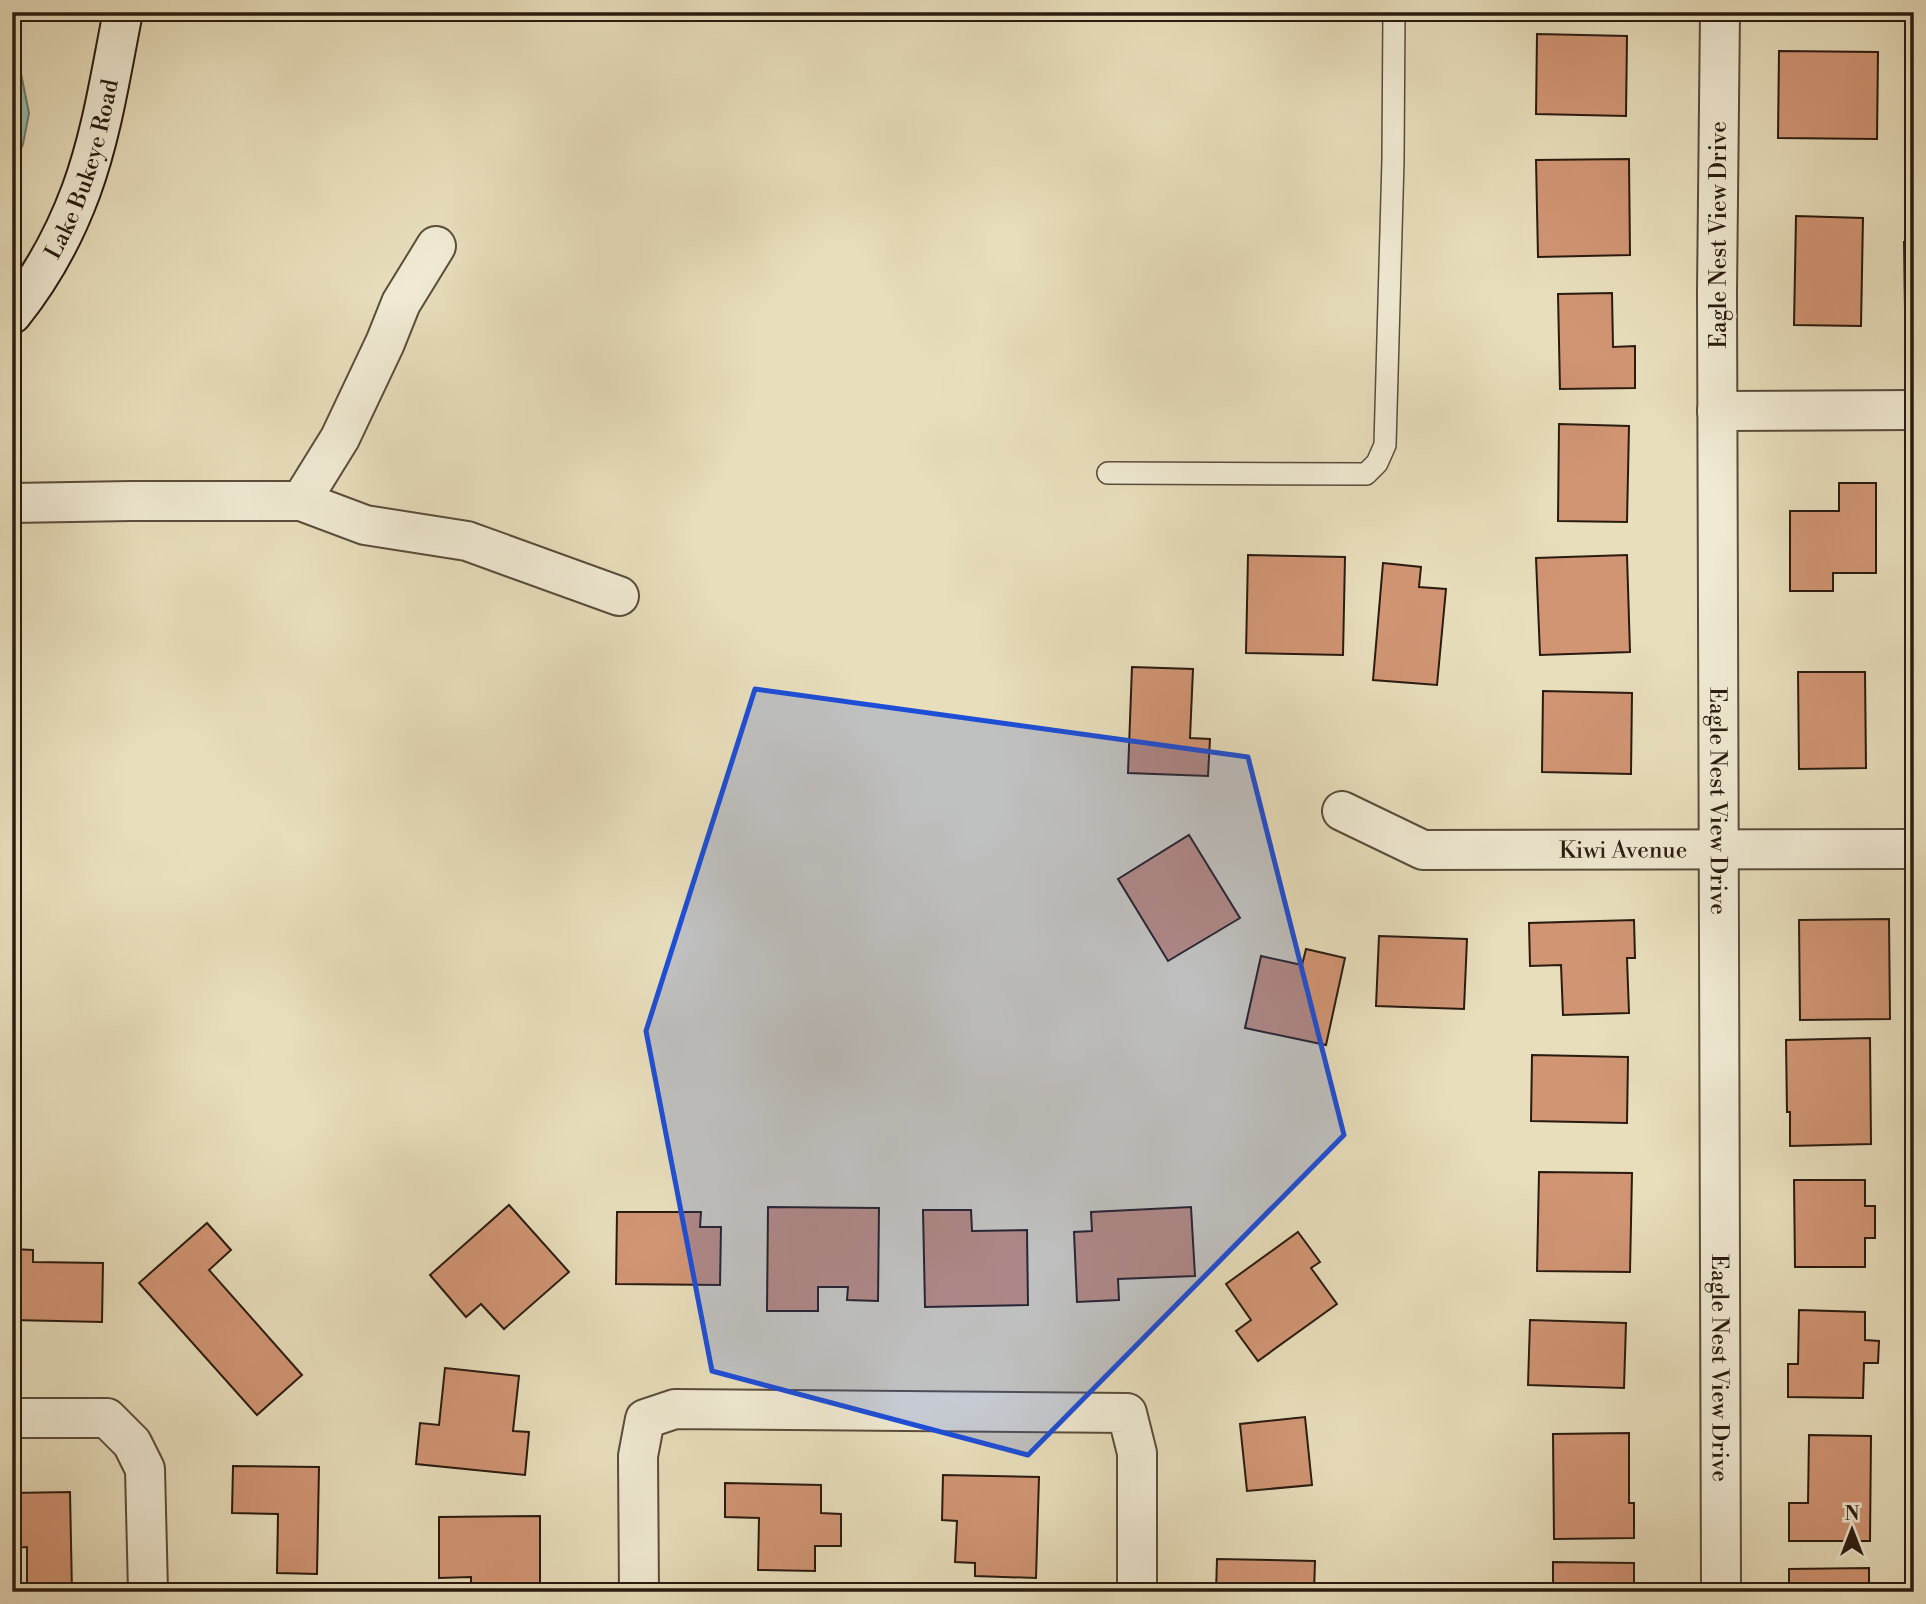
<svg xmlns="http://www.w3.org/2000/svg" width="1926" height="1604" font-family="'Libre Bodoni',serif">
<rect width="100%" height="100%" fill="#e8debc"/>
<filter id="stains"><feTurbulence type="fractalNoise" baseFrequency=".00286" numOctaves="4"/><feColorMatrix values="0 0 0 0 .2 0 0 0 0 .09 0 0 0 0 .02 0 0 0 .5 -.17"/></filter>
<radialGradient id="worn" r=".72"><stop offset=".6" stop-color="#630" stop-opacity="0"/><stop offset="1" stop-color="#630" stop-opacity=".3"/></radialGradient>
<path fill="#97bcae" stroke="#6b7c6f" stroke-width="2" d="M12 13 16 49 29 113 23 144 12 171Z"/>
<g fill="#d19574" stroke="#2a1b10" stroke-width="2">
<rect x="1906" y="32" width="8" height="86"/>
<path d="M1537 34 1627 36 1626 116 1536 114Z"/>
<path d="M1779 51 1878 52 1877 139 1778 138Z"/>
<path d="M1629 159 1630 255 1538 257 1536 160Z"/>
<path d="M1796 216 1863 218 1861 326 1794 325Z"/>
<path d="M1904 242H1914V310H1905Z"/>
<path d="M1612 293 1613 347 1635 346V388L1560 389 1558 294Z"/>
<path d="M1559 424 1629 426 1627 522 1558 521Z"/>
<path d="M1839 483H1876V573H1833V591H1790V511H1839Z"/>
<path d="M1911 494H1914V558H1910Z"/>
<path d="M1248 555 1345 557 1343 655 1246 653Z"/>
<path d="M1627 555 1630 652 1540 655 1536 558Z"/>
<path d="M1383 563 1421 567 1419 587 1446 589 1437 685 1373 680Z"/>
<path d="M1132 667 1193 669 1190 738 1210 739 1208 776 1128 773Z"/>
<path d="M1798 672H1865L1866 768 1799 769Z"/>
<path d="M1912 685H1914V768H1911Z"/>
<path d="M1543 691 1632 693 1631 774 1542 772Z"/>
<path d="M1189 835 1240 918 1168 961 1118 879Z"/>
<path d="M1889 919 1890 1019 1800 1020 1799 920Z"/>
<path d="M1634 920 1635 958H1627L1629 1013 1563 1015 1561 965 1530 966 1529 923Z"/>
<path d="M1379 936 1467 939 1464 1009 1376 1006Z"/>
<path d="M1306 949 1345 958 1326 1045 1245 1028 1261 956 1302 965Z"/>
<path d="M1870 1038 1871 1144 1790 1146V1112H1787L1786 1040Z"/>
<path d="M1532 1055 1628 1057 1627 1123 1531 1121Z"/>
<path d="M1539 1172 1632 1173 1630 1272 1537 1271Z"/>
<path d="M1794 1180H1865V1206H1875V1238H1865V1267H1795Z"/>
<path d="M509 1205 569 1272 504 1329 481 1304 466 1317 430 1275Z"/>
<path d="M768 1207 879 1208 878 1301 847 1300 848 1287H818V1311H767Z"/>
<path d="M1191 1207 1195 1276 1118 1279 1119 1300 1077 1302 1074 1232 1092 1231 1091 1212Z"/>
<path d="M923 1210H971L972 1231 1027 1230 1028 1305 925 1307Z"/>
<path d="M617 1212H701L700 1227H721L720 1285 616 1284Z"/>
<path d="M207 1223 231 1250 209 1270 302 1375 257 1415 139 1283Z"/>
<path d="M1298 1232 1320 1262 1311 1268 1337 1304 1258 1361 1236 1331 1251 1320 1226 1284Z"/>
<path d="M12 1249 33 1250V1262L103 1263 102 1322 12 1320Z"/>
<path d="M1799 1310 1865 1312V1340L1879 1341 1878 1363H1864L1863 1398 1788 1397V1364H1798Z"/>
<path d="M1530 1320 1626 1323 1624 1388 1528 1385Z"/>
<path d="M445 1368 519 1376 513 1431 529 1432 525 1475 416 1464 420 1423 439 1425Z"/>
<path d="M1305 1417 1312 1485 1247 1491 1240 1424Z"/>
<path d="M1629 1433V1503H1634V1538L1554 1539 1553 1434Z"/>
<path d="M1809 1435 1871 1436 1870 1541H1789V1503H1808Z"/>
<path d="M233 1466 319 1467 317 1574 277 1573 278 1514 232 1513Z"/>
<path d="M943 1475 1039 1477 1036 1578 975 1576V1563L955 1562 957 1521 942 1520Z"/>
<path d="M725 1483 821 1485V1513L841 1514V1546H815V1571L758 1570 759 1518 725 1517Z"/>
<path d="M70 1492 72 1592H27V1547L12 1548V1493Z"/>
<path d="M540 1516V1592H471V1577L439 1578V1517Z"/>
<path d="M1217 1559 1315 1561 1314 1592H1216Z"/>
<path d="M1553 1562 1634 1563V1592H1553Z"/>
<path d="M1869 1568V1592H1789V1569Z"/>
</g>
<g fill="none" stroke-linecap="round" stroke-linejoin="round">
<g stroke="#5a4c3b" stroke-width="24">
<path id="lane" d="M1108 473 1366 474 1377 463 1385 445 1393 160 1394 12"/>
</g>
<g stroke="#5a4c3b" stroke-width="42">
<g id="street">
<path id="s1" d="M1720 12 1717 291 1721 1592"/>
<path d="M1717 411 1914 410"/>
<path d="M301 501 365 525 467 541 619 596"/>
<path d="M12 503 131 501H301L340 438 385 343 401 303 436 246"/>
<path id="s2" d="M1342 811 1423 850 1914 849"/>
<path d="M12 1418H107L132 1443 145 1469 148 1592"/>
<path d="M639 1592 638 1456 645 1419 675 1409 1127 1413 1137 1453V1592"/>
</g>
</g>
<g stroke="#2a1b10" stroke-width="42">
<g id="secondary">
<path id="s3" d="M12 314C41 278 65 234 81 191 102 134 111 72 123 12"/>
</g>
</g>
<use href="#lane" stroke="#f0ead3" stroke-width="21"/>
<use href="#street" stroke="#f0ead3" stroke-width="38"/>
<use href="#secondary" stroke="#f0ead3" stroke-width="38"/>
</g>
<path fill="#1d4ed8" fill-opacity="0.2" stroke="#1d4ed8" stroke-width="5" stroke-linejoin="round" d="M755 689 1248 757 1344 1135 1028 1455 712 1371 646 1031Z"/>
<g text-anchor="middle" stroke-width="7" stroke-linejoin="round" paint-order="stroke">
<g font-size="23" fill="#2a1b10" stroke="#f0ead3">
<text dy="8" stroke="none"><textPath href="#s3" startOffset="163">Lake Bukeye Road</textPath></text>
<text transform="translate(1718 235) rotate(-90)" y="8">Eagle Nest View Drive</text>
<text dy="8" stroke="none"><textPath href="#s1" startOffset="789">Eagle Nest View Drive</textPath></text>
<text dy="8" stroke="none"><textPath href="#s2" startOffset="290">Kiwi Avenue</textPath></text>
<text dy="8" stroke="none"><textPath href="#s1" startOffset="1356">Eagle Nest View Drive</textPath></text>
</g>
</g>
<rect width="1926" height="1604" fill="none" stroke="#e8debc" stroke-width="42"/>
<rect x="14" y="14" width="1898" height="1576" fill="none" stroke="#2a1b10" stroke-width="3.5"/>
<rect x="21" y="21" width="1884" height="1562" fill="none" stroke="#2a1b10" stroke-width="2"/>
<g transform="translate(1852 1530)" stroke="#f0ead3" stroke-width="5" paint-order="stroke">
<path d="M0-5L12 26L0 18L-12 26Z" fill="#2a1b10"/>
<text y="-10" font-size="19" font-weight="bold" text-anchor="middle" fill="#2a1b10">N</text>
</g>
<rect width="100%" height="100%" filter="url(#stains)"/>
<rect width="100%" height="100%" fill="url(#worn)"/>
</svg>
